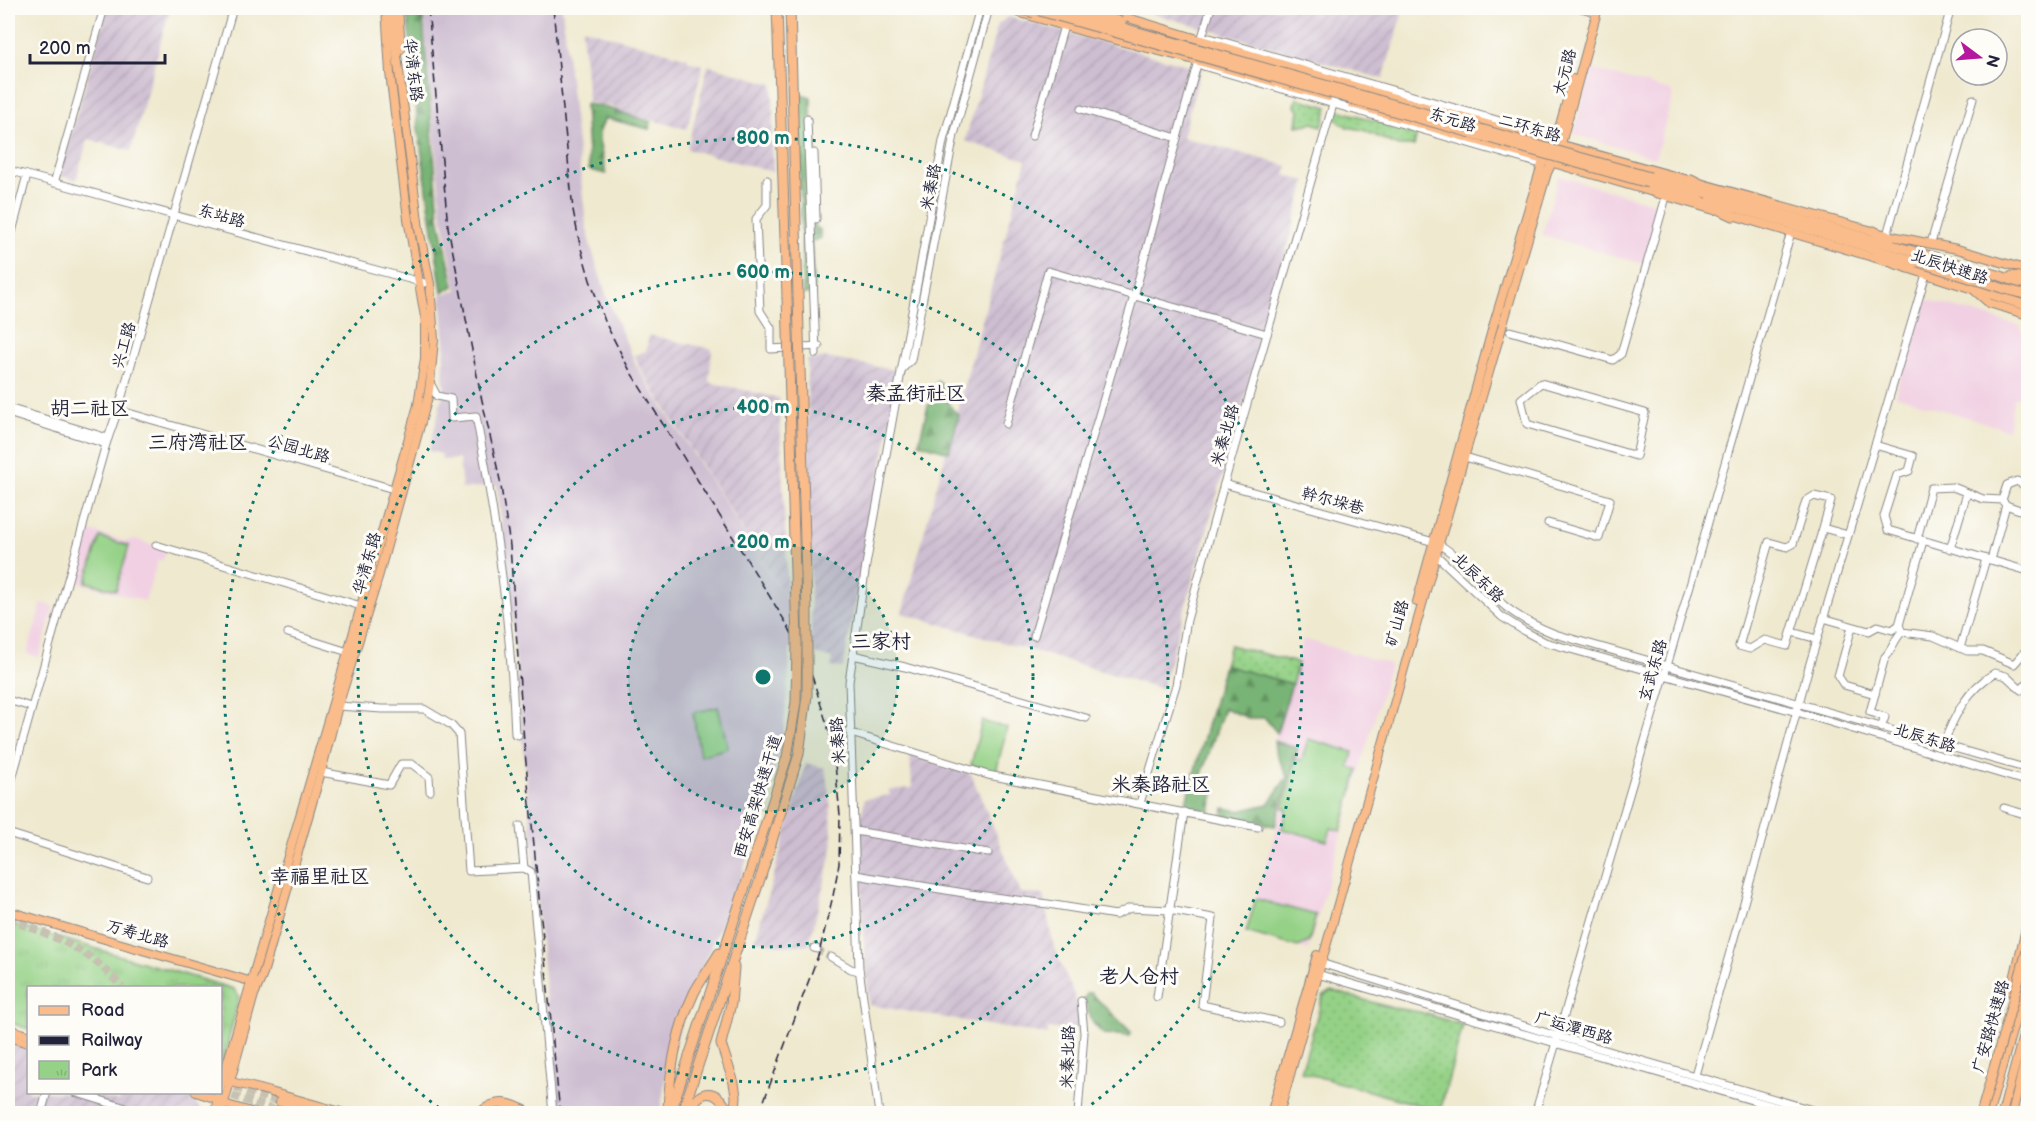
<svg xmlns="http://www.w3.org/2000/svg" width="2036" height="1121" font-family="'Balsamiq Sans','LXGW WenKai TC',sans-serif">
<defs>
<pattern id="industrial-furrows" width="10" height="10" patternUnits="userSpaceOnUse" patternTransform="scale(1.5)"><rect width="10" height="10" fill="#cebed1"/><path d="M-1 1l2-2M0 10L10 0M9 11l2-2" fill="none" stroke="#b1a3b4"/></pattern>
<pattern id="grass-dots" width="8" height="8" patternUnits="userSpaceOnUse" patternTransform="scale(1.5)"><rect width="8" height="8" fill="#95d287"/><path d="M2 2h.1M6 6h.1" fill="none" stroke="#80b475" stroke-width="1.8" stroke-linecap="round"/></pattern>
<pattern id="forest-firs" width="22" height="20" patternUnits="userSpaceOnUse" patternTransform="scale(1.5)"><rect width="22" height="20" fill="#78b474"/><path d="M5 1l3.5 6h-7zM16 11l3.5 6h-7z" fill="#629260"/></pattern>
<pattern id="park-tufts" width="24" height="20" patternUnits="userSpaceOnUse" patternTransform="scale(1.5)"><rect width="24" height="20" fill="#95d287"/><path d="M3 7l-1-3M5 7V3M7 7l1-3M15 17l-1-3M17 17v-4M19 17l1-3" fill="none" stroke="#80b475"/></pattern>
</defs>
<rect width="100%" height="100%" fill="#fdfcf7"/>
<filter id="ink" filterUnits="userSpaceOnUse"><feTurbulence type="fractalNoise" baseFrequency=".0167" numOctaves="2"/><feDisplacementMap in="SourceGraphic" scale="12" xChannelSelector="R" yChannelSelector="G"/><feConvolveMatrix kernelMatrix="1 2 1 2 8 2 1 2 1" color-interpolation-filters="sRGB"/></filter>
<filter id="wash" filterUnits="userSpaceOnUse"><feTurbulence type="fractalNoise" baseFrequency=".008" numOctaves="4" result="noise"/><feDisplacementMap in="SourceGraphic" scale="24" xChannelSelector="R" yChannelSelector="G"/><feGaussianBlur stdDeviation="1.35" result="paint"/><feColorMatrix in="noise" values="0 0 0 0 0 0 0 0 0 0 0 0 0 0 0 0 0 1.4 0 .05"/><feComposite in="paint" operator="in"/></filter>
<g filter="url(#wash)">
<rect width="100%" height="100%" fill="#efe9cf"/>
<g fill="#f1d0e3">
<path d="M1591 69 1671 91 1673 96 1655 158 1574 134Z"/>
<path d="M1559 176 1660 205 1643 264 1542 235Z"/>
<path d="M1922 298 2020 326 2028 345V391L2014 398 2008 430 1895 395Z"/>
<path d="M87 530 124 541 136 539 166 551 163 560H158L145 601 73 581Z"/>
<path d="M42 603 54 607 39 657 27 654Z"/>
<path d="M1303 639 1390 664 1308 950 1246 932 1299 750 1274 742Z"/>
</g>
<g fill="url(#industrial-furrows)">
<path d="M107 8H170L131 151 88 139 76 180 59 176Z"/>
<path d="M1133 8H1404L1383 79Z"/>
<path d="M1009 17 1201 69 1182 137 1288 166 1285 175 1306 181 1162 689 902 613 1026 160 965 141 998 24Z"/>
<path d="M582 28 688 58V61L703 65 687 129 614 111V107L588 102Z"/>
<path d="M708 65 773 84V172L687 149Z"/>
<path d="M649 335 712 349 709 382 779 398 788 595H784L639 367 635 355 646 351Z"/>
<path d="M827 358 900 371 843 668 831 667 832 659 815 654 811 642 807 360Z"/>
<path d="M910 754 971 774 1021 893 1043 895 1054 947 1078 1004 1080 1028 1048 1029 1047 1035 869 1005 862 919 860 821 865 799 890 795 889 790 912 788Z"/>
<path d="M806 763 825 768 830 800 833 848 809 944 784 946 755 940Z"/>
<path d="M8 1043 28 1049V1092L85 1093 119 1102 123 1093H175L190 1097 204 1113H8Z"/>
</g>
<path fill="#cebed1" d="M423 8H562L586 224 590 244 609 303 637 367 790 605 791 643 783 740 741 878 698 976 668 1062 660 1113H556L508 573 497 485 462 489 459 459 442 460 441 454 429 451 445 385 443 377 445 345 441 294 457 291 441 210Z"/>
<g fill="url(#grass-dots)" stroke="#5c7a61" stroke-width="1.5">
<path d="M1297 98 1328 107 1322 126 1313 123 1297 126 1299 110 1295 106Z"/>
<path d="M1338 110 1417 133 1414 146H1398L1363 130 1347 127 1335 119Z"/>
<path d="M1230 645 1298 663 1292 684 1224 665Z"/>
<path d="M1332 991 1393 1008 1420 1012 1463 1025 1440 1111 1301 1072 1323 996Z"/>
</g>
<g fill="url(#forest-firs)" stroke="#4d6b58" stroke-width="1.5">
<path d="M407 8H422L439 217 454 286 442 292 418 128Z"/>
<path d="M798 93 811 97V121L815 140V228L820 229 821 238 811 242 814 293 803 294Z"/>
<path d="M585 104 601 106 651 122 649 129 605 118 599 133V141L606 174 589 170Z"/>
<path d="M937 381 944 387C945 398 949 408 959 415L949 452 919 443 928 405 932 404Z"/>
<path d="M1224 665 1292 684 1277 733 1265 718H1248L1224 708 1201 777 1203 787 1214 792 1210 811 1185 806Z"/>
<path d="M1274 741 1298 748 1275 826 1223 815 1224 808 1239 811 1268 804 1287 777 1275 750Z"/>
<path d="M1087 993H1091L1131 1032 1130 1036 1103 1034 1093 1023 1084 1000Z"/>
</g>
<path fill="url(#park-tufts)" stroke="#5c7a61" stroke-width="1.5" d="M8 923 234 989 239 997 221 1072 220 988H28V1029L8 1022Z"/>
<g fill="#95d287" stroke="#5c7a61" stroke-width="1.5">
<path d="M100 537 129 546 116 590 86 582Z"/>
<path d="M718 707 728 748 700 756 693 713Z"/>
<path d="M982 721 1007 728 996 772 971 765Z"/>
<path d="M1308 739 1353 752 1349 767 1358 770 1341 831 1331 828 1327 841 1282 829 1287 809 1283 808 1296 759 1302 760Z"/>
<path d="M1256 899 1316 915 1309 942 1298 947 1246 932Z"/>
</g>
</g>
<g filter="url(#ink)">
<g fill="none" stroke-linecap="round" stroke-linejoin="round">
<path stroke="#c6c1b1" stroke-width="7" stroke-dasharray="7 3.5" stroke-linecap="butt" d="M817 949 831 957"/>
<g stroke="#c6c1b1" stroke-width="8" stroke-dasharray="8 4" stroke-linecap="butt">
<path d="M8 920C50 933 94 951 122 988"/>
<path d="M224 1083 255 1095 280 1102"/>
<path d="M221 1092 278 1111"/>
</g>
<g stroke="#888685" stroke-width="9">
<g id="minor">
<path d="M217 8 232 11"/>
<path d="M1211 8 1201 40 1210 38 1514 125 1523 133"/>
<path d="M1580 8 1592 11"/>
<path d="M1081 109 1177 138"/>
<path d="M807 119 816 354"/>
<path d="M1032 136 1064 26"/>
<path d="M814 153 816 219"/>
<path d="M8 170 424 283"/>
<path d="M767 180V205L756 219 760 311 771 328V349L819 346"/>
<path d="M54 183 104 8"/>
<path d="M1887 235 1951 8"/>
<path d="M1931 243 1973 99"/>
<path d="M8 247 27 175"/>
<path d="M1510 331 1613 360 1621 354 1666 197"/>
<path d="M901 370 911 360 954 135 989 8"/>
<path d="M430 383 437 396 451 399 452 418 476 416C497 522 511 626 515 734L518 735"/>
<path d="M1541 383 1645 413 1636 456 1527 424 1521 399Z"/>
<path d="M8 408 108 438"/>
<path d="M118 410 397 490"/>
<path d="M8 413 106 444"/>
<path d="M1006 424 1048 271 1267 334"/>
<path d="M1875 445 1913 456 1909 471 1897 475 1884 516 1888 530 2028 571"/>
<path d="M1465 457 1610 500 1599 538 1548 523"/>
<path d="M1224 484 1434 542C1460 554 1478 582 1499 601 1515 616 1535 626 1555 634L2028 769"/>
<path d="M2002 500 2007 485 2017 481 2028 488"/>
<path d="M1823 528 1787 646 1765 640 1750 649 1739 646 1769 542 1787 547 1793 544 1806 501 1814 496 1831 500 1823 528 1848 535"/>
<path d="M1917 539 1931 488 1953 487 1983 499 2002 500 2006 505 2028 513"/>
<path d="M156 545 361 606"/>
<path d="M1950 549 1967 493"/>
<path d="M1435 550 1436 555 1502 617 1524 631 1545 642 1797 712 2028 782"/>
<path d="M1991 560 2006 505"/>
<path d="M1823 618 1869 631 1878 626 1892 630 1899 625 1902 632 1933 636 1967 651H1983L2014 664 2028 648"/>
<path d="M1899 625 1923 541"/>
<path d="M1852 627 1838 676 1844 685 1875 694"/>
<path d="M1792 632 1817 639"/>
<path d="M288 633 348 652"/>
<path d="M1034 636 1134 296 1198 61 1203 66 1537 163 1545 159"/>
<path d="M1960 648 1986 559"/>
<path d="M853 655 905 667 1086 718"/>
<path d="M8 700 31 707"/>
<path d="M338 706 382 709H424L451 725 459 734 469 871 524 868 531 872 553 1114"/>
<path d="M1881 728 1885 717 1870 712 1885 657C1893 649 1894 639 1902 632"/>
<path d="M851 733 988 775 1258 827"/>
<path d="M1943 745C1954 716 1967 689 1995 673L2006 676 2021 690 2028 682"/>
<path d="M321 772 389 785 401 764H412L429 777 430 791"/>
<path d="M8 793 106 444 118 410 233 8"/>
<path d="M1140 803 1176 685 1187 620 1224 484 1334 101"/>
<path d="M2004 808 2028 815"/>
<path d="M520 826 524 868"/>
<path d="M855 831 988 853"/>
<path d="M8 833 147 877"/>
<path d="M856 875 970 894 1048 904 1116 915 1130 908 1169 910 1213 918 1202 1005 1279 1022"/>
<path d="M814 948 817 949"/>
<path d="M831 957 851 969 859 971"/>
<path d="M1317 962 1557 1036 1826 1114"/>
<path d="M1314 973 1800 1114"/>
<path d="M1157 997 1184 812"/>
<path d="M1695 1075 1757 857 1808 670 1926 274"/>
<path d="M74 1092 129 1109 128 1114"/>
<path d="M41 1114 47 1092"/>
<path d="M879 1114 859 968 849 682 866 565 943 141 980 8"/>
<path d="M1078 1114 1084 1033 1081 1001"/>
<path d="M1535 1114 1667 666 1791 232"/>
</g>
</g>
<g stroke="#888685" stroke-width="10">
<g id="major">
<path d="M398 8 401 49"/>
<path d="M1004 8 1085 32 1198 61 1328 97"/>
<path d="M1095 8 1414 104 1887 235 1957 249 2028 270"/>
<path d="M1352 104 1714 210"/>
<path d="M1555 142 1573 79"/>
<path d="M1729 214 1889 262"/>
<path d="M1974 290 1989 303 2028 315"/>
<path d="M1417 602 1492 330 1543 161"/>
<path d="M8 911 256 983"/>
<path d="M2011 992 2028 920"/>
<path d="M8 1029 28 1035"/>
<path d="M8 1037 28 1043"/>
<path d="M227 1081 260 1089 348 1114"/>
<path d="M220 1088 348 652 418 405 425 358V317L408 219 390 73 386 8"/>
<path d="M196 1092 217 1099 224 1104 258 1114"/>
<path d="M280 1102 323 1114"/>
<path d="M278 1111 287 1114"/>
<path d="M215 1114 218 1096"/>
<path d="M221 1114 254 995 262 977 321 772 338 706 376 585 428 397 430 383 434 340 430 284 419 229 391 8"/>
<path d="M1271 1114 1317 955"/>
<path d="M1279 1114 1439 544 1547 173 1561 144 1598 8"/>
<path d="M2002 1114 2028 1017"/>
<path d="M2012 1114 2028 1047"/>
</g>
</g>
<g stroke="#888685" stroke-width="11">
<g id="highway">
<path d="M777 8 787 297"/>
<path d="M790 8 798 297"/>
<path d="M1650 177 1998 275 2028 286"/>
<path d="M1691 179 1715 191"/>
<path d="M1648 183 1697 197"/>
<path d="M1693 197 1733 216"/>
<path d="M1711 200 1918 262"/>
<path d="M1874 231 1889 241"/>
<path d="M1877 252 1893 263 2028 306"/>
<path d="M2012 276 2028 278"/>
<path d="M734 967 731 1004 721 1044 734 1083 736 1096 735 1114"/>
<path d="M668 1108C670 1070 677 1028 694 993 701 979 711 967 719 953"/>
<path d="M670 1114 750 872"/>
<path d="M682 1114 761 876"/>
<path d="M689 1114C692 1108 694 1101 699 1097 712 1087 726 1101 727 1114"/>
<path d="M1988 1114 2028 973"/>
</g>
</g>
<use href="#minor" stroke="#fff" stroke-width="7"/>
<use href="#major" stroke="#f9bc8a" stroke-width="8"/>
<use href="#highway" stroke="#f9bc8a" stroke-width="9"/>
<g stroke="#22223b" stroke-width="1.5" stroke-dasharray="9 4.5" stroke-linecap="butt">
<path d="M428 8 448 227 481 396 500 480 510 546 524 742 560 1114"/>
<path d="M553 8 573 210 580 245 590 280 606 324 630 371 788 626 812 676 833 744 840 815 839 864 833 896 819 953 759 1114"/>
</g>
<g stroke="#888685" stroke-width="11" stroke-linecap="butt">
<g id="highway-bridge">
<path d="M1016 8 1034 13"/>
<path d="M1029 8 1648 183"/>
<path d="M1053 8 1650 177"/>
<path d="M1079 8 1121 22"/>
<path d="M1918 262 2005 289 2028 295"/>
<path d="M750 872 787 757 796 702 797 642 787 297"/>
<path d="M761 876 799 754 807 696V612L798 297"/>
<path d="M479 1114C496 1097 512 1103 531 1114"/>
<path d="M1981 1114 2028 947"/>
</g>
</g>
<use href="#highway-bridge" stroke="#f9bc8a" stroke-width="9"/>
</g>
</g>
<circle cx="763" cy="677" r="135" fill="#0f766e" fill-opacity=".12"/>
<g fill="none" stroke="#0f766e" stroke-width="3" stroke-dasharray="3 6">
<circle cx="763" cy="677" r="135"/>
<circle cx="763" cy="677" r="270"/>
<circle cx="763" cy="677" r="405"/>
<path d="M446 1113A539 539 0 1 1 1080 1113"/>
</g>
<g text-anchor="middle" stroke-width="6" stroke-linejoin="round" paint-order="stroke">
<g font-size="16" fill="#22223b" stroke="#fdfcf7">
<text transform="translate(414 70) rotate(83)" y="6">华清东路</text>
<text transform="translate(1564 72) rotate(-75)" y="6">太元路</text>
<text transform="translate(1453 119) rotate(17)" y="6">东元路</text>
<text transform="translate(1530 127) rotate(16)" y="6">二环东路</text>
<text transform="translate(930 187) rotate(-79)" y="6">米秦路</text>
<text transform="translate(222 215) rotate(16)" y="6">东站路</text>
<text transform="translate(1950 266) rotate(18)" y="6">北辰快速路</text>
<text transform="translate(123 345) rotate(-74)" y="6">兴工路</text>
<text transform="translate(1224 435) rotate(-74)" y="6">米秦北路</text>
<text transform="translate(299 448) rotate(16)" y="6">公园北路</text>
<text transform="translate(1333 500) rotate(15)" y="6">幹尔垛巷</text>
<text transform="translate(366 563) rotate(-74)" y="6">华清东路</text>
<text transform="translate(1479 577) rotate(44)" y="6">北辰东路</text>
<text transform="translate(1396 623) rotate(-74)" y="6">矿山路</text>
<text transform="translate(1652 670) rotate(-74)" y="6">玄武东路</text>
<text transform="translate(1925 737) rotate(17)" y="6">北辰东路</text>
<text transform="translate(837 741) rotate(-94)" y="6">米秦路</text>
<text transform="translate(757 796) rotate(-73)" y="6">西安高架快速干道</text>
<text transform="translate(138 933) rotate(16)" y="6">万寿北路</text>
<text transform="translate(1990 1026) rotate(-74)" y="6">广安路快速路</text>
<text transform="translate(1574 1027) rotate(16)" y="6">广运潭西路</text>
<text transform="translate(1067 1057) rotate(-88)" y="6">米秦北路</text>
</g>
<g font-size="20" fill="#22223b" stroke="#fdfcf7">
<text x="916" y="400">秦孟街社区</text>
<text x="90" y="415">胡二社区</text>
<text x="198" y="449">三府湾社区</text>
<text x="881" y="648">三家村</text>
<text x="1161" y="791">米秦路社区</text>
<text x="320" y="883">幸福里社区</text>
<text x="1139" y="983">老人仓村</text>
</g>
</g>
<circle cx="763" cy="677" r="9" fill="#0f766e" stroke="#fdfcf7" stroke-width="3"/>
<g font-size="18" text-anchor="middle" font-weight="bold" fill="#0f766e" stroke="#fdfcf7" stroke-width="6" stroke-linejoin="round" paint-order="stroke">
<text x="763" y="144">800 m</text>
<text x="763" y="278">600 m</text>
<text x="763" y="413">400 m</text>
<text x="763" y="548">200 m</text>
</g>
<rect width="2036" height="1121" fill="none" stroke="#fdfcf7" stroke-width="30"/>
<rect x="27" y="986" width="195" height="108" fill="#fdfcf7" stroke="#a5a5ac" stroke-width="1.5"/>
<rect x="39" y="1006" width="30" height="9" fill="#f9bc8a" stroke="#a5a5ac" stroke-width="1.5"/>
<text x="81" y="1016" font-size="18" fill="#22223b">Road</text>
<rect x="39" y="1036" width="30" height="9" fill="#22223b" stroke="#a5a5ac" stroke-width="1.5"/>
<text x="81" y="1046" font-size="18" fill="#22223b">Railway</text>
<rect x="39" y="1061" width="30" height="18" fill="url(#park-tufts)" stroke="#a5a5ac" stroke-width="1.5"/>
<text x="81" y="1076" font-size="18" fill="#22223b">Park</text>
<g transform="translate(1979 57) rotate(106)"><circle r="28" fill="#fdfcf7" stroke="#a5a5ac" stroke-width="1.5"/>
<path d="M0-4.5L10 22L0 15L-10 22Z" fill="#b5179e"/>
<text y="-9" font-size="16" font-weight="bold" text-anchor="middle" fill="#22223b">N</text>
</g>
<path d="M30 54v9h135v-9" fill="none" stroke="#22223b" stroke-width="3"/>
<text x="39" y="54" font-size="18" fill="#22223b" stroke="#fdfcf7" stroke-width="4.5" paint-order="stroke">200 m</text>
</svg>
